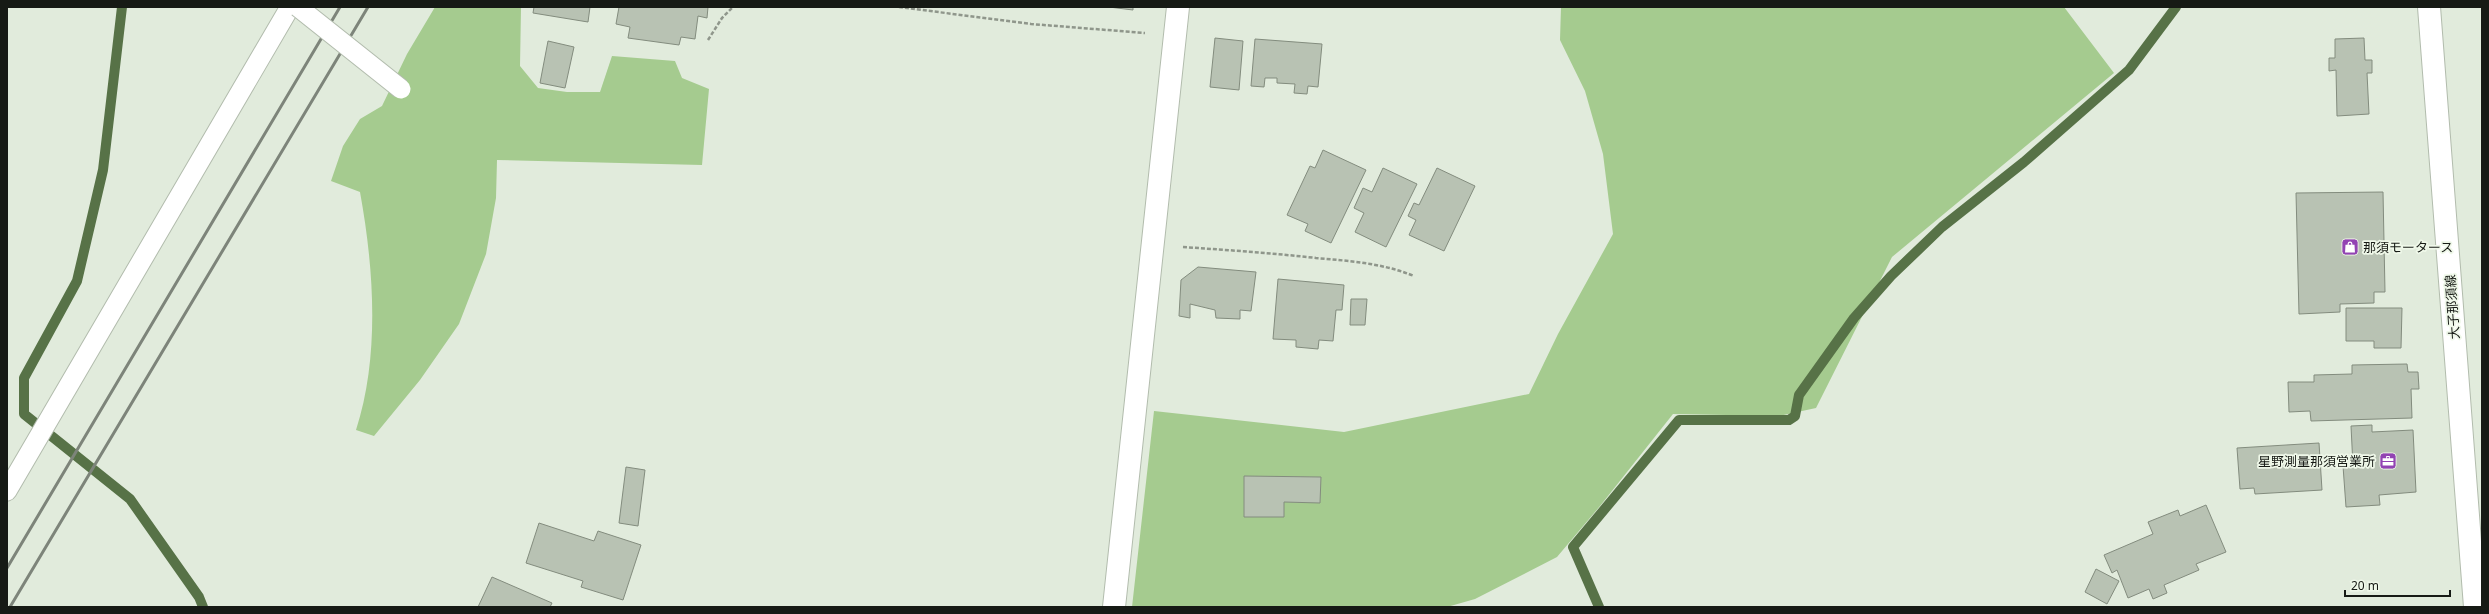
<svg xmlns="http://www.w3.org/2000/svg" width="2489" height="614" font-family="'Noto Sans','Noto Sans JP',sans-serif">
<rect width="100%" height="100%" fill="#e1ebdc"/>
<g fill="#a5cb8f">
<path d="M435 7H521L520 66 538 88 567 92H600L612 56 675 61 682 78 709 89 702 165 497 160 496 198 486 254 459 324 420 380 374 436 356 430C380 356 374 269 360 192L331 181 343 146 360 119 382 106 407 54Z"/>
<path d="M1561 7H2064L2114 73 1892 257 1816 408 1779 416 1673 414 1600 506 1557 557 1475 599 1447 607H1132L1154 411 1344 432 1529 394 1558 334 1613 234 1603 154 1585 91 1560 40Z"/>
</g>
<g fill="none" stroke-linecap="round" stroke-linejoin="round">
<g stroke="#577247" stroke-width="10">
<path d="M122 7 103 170 77 281 24 378V414L130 499 199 597 203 607"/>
<path d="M1599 607 1573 547 1679 420H1789L1795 416 1799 395 1854 318 1891 276 1942 227 2024 162 2129 70 2176 7"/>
</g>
</g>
<g fill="#b8c2b3" stroke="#838c7e">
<path d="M534 7H590L588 22 533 13Z"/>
<path d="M619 7H708L707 18 698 16 695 39 681 37 679 45 628 38 630 27 616 24Z"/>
<path d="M1109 7H1133V10Z"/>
<path d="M1215 38 1243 41 1239 90 1210 87Z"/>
<path d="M2364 38 2365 60H2372V73H2367L2369 114 2337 116 2336 70 2329 71V58H2335V39Z"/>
<path d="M1255 39 1322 44 1318 87 1308 86 1307 94 1294 93 1295 84 1277 83V78H1265L1264 87 1251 86Z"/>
<path d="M548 41 574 47 565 88 540 83Z"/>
<path d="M1323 150 1366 170 1331 243 1305 231 1308 224 1287 215 1310 166 1315 168Z"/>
<path d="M1383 168 1417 184 1386 247 1355 232 1364 213 1354 208 1363 188 1372 192Z"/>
<path d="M1437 168 1475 186 1444 251 1409 235 1416 220 1408 216 1414 203 1419 205Z"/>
<path d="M2383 192 2385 292H2374V303L2340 304V312L2299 314 2296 193Z"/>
<path d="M1198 267 1256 272 1251 311 1240 310V319L1216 318 1215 310 1190 304V318L1179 316 1181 280Z"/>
<path d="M1278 279 1344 285 1342 310H1336L1333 341 1319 340 1318 349 1296 347V340L1273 339Z"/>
<path d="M1351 299H1367L1365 325H1350Z"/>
<path d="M2346 308H2402L2401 348H2374V341H2346Z"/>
<path d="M2407 364 2408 372H2418L2419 389H2411L2412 418 2311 421 2310 411 2289 412 2288 382H2314V375L2352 374V365Z"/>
<path d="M2372 425V432L2413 430 2416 492 2379 495 2380 505 2346 507 2343 466H2353L2351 426Z"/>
<path d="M2319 443 2322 490 2255 494 2254 488 2240 489 2237 448Z"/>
<path d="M626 467 645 470 638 526 619 523Z"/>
<path d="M1244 476 1321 477 1320 503 1284 502V517H1244Z"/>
<path d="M2206 505 2226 552 2196 564 2199 570 2164 585 2167 593 2153 599 2149 589 2128 598 2117 570 2112 573 2104 555 2153 534 2148 522 2178 510 2180 516Z"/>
<path d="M539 523 594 541 598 531 641 545 623 600 581 587 583 581 526 563Z"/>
<path d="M2096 569 2119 581 2107 604 2085 592Z"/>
<path d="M492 577 552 603 550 607H478Z"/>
</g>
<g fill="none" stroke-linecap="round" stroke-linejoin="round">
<g stroke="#b2bcad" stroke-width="21">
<path id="lane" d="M7 491 290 7"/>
</g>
<g stroke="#b2bcad" stroke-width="24">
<path id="secondary" d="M1114 607 1178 7"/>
</g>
<g stroke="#b2bcad" stroke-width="24">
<path id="primary" d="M2429 7 2475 607"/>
</g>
<g stroke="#8f968b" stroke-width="2.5" stroke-dasharray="4 2" stroke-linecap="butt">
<path d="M899 7 1031 24 1145 33"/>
<path d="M708 40 722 18 733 7"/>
<path d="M1183 247C1227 250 1271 253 1316 258 1350 261 1382 263 1414 276"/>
</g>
<use href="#lane" stroke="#fff" stroke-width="19"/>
<use href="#secondary" stroke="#fff" stroke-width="22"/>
<use href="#primary" stroke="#fff" stroke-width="22"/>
<g stroke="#7d847a" stroke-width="3">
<path d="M7 568 340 7"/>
<path d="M10 607 368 7"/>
</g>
<g stroke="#b2bcad" stroke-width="21" stroke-linecap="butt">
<path id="lane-bridge" d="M298 7 401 89"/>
</g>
<use href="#lane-bridge" stroke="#fff" stroke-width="19"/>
</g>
<defs>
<g id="shop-square" transform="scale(0.9)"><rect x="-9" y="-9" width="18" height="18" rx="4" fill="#9243b3" stroke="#eff8e9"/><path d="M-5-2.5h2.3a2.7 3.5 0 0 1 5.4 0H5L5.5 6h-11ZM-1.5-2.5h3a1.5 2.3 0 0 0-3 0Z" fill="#fff"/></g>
<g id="office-square" transform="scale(0.9)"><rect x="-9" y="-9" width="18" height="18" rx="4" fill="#9243b3" stroke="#eff8e9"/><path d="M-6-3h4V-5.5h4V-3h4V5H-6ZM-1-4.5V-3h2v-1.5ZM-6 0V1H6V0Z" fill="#fff"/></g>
</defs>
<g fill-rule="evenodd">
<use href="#shop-square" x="2350" y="247"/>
<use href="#office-square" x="2388" y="461"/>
</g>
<g text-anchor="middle" stroke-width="3.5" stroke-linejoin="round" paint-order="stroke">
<g font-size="13" fill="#161a15" stroke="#eff8e9" text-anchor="start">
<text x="2363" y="252">那須モータース</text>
<text x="2375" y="466" text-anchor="end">星野測量那須営業所</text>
</g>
<g font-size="13" fill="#161a15" stroke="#eff8e9">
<text transform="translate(2452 307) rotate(-94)" y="5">大子那須線</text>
</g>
</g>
<rect width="2489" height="614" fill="none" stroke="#161a15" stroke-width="16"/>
<path d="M2345 590v6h105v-6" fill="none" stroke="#161a15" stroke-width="2"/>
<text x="2351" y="590" font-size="12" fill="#161a15" stroke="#eff8e9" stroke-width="3" paint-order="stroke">20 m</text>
</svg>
